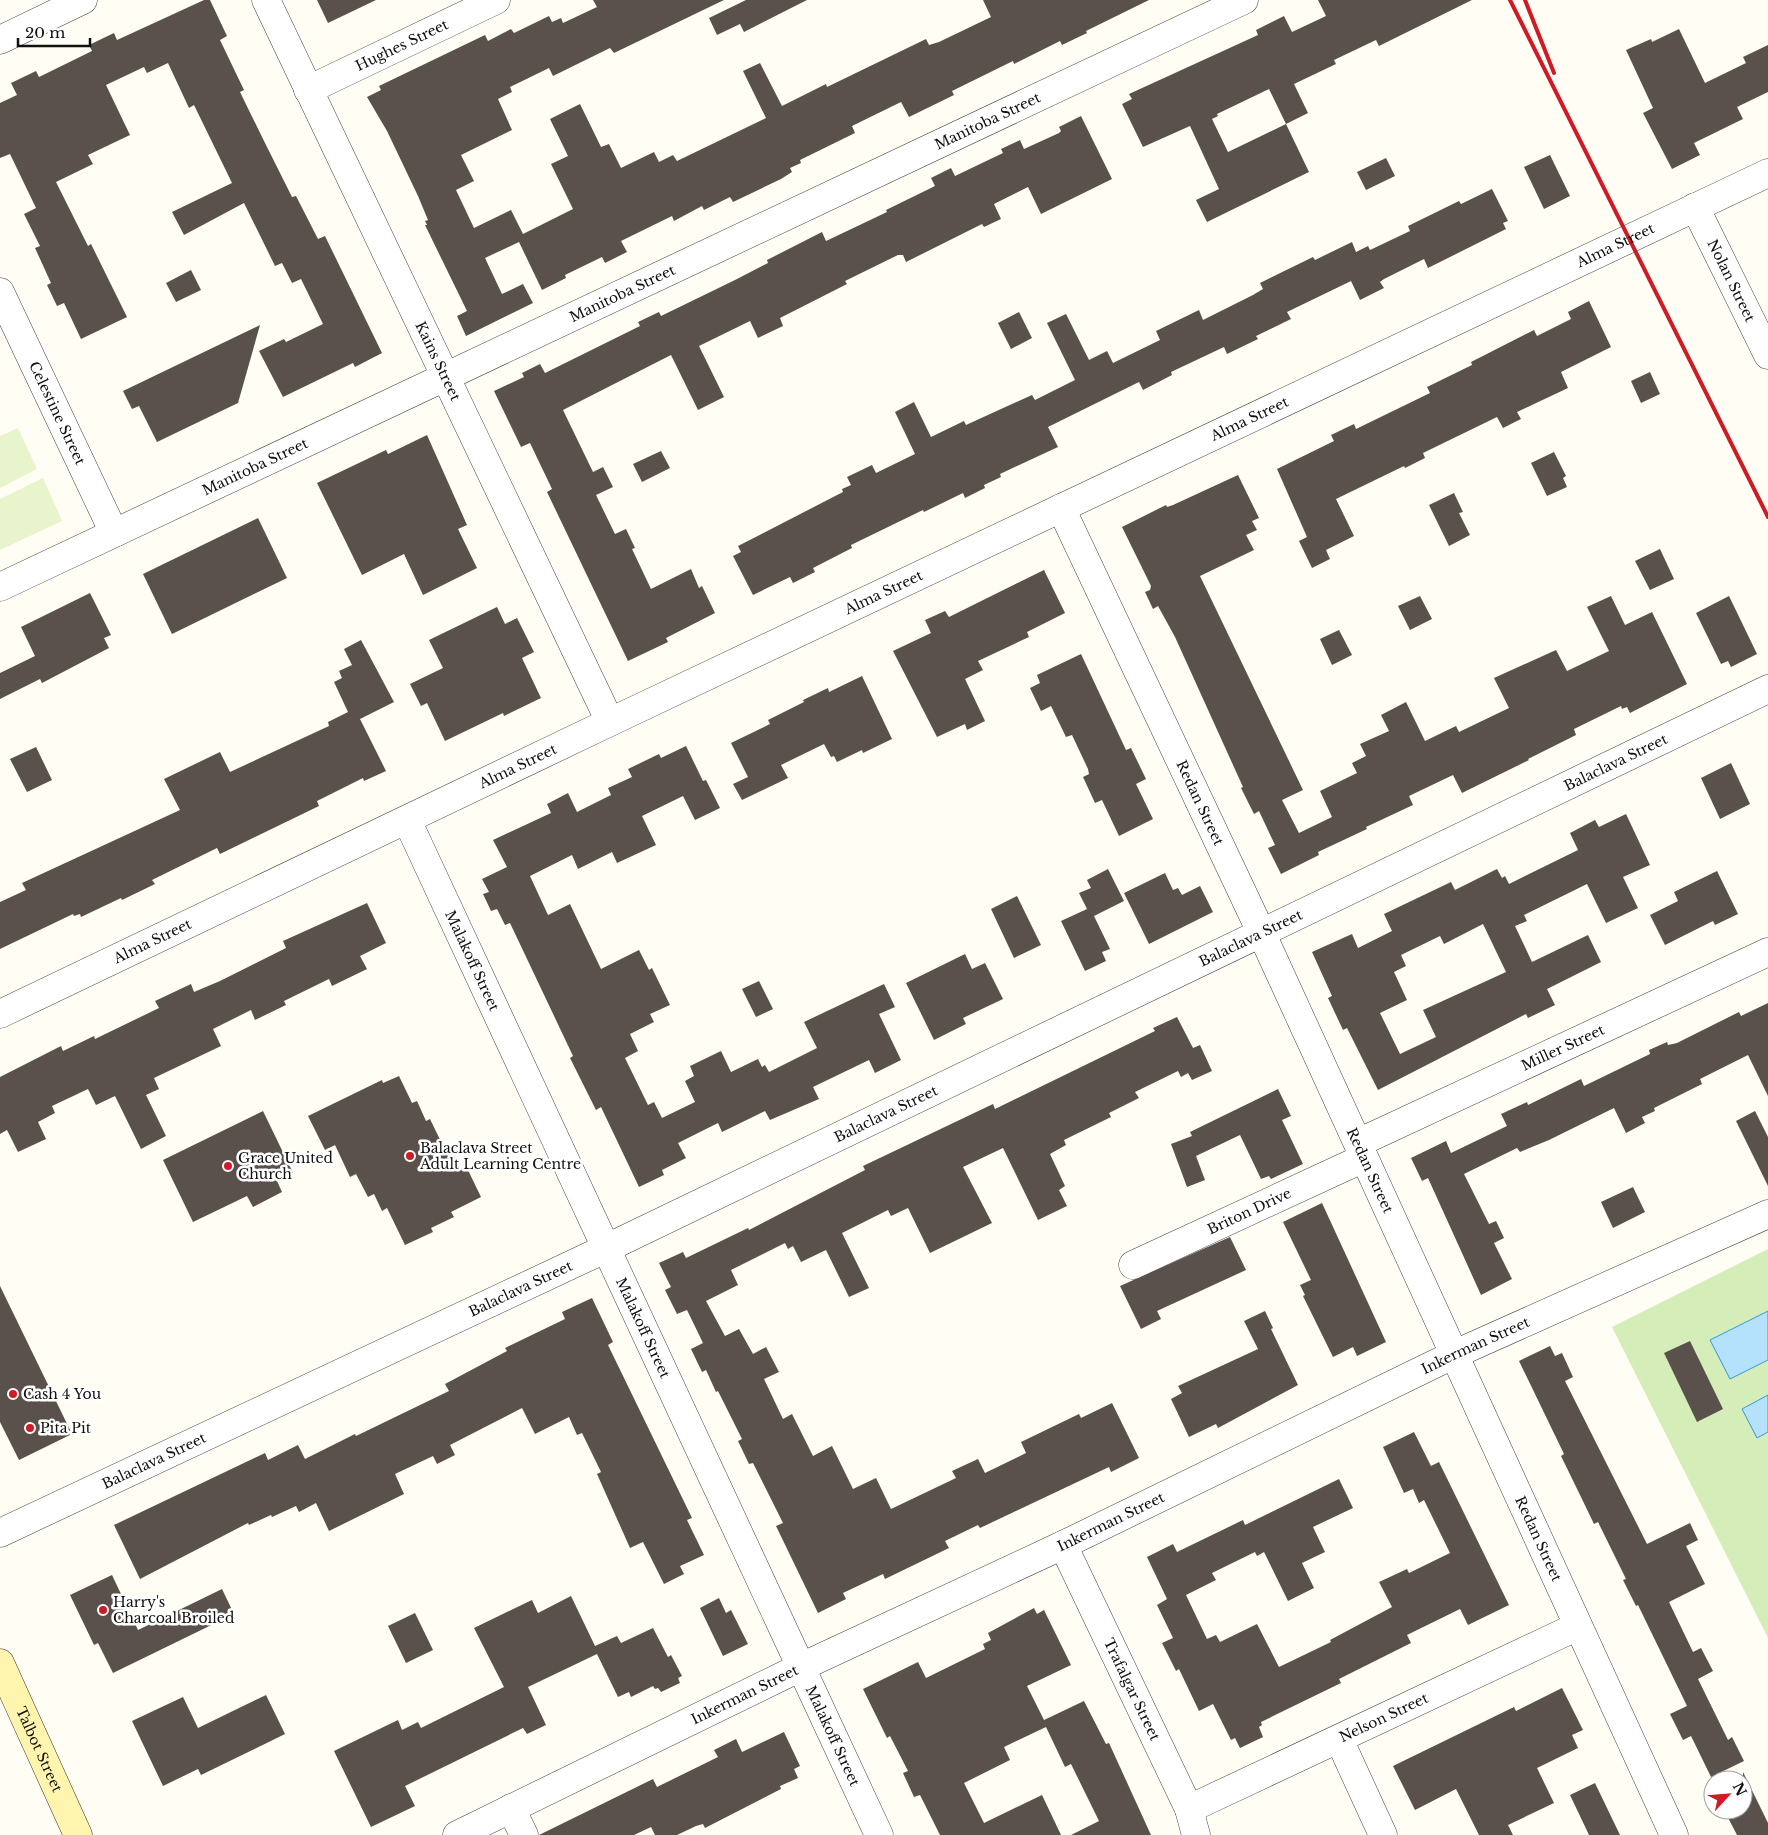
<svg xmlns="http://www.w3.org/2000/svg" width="1768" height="1835" font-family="'Libre Baskerville',serif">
<rect width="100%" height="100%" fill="#fffdf4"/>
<path fill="#d5eeb9" d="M1768 1249V1638L1612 1327Z"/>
<g fill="#e7f4cc">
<path d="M18 428 37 469 0 488V436Z"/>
<path d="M43 478 62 521 0 550V499Z"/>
</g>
<g fill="#b4e1fb" stroke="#3499d9">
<path d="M1768 1311V1360L1730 1379 1710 1340Z"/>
<path d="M1768 1395V1432L1757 1438 1742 1409Z"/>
</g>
<g fill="#5a514c" fill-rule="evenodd">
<path d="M204 0H210L227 36 220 40 244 90 240 92 264 141 292 197 296 196 318 239 325 236 382 353 355 367 353 363 283 397 259 351 284 339 286 342 323 324 301 279 292 283 282 263 275 266 244 203 184 235 172 212 232 183 194 105 189 108 168 63 147 73 144 67 106 85 130 135 88 155 93 164 56 182 88 246 91 244 127 317 81 339 64 303 57 306 47 285 51 283 35 248 40 246 24 214 36 208 10 154 0 158V103L17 95 11 83 36 71 39 77 92 51 89 45 114 33 117 40Z"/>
<path d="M317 0H376L328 23Z"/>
<path d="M593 0H724L614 53 610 48 553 76 549 68 510 87 512 92 498 99 512 130 461 155 474 181 456 190 474 228 511 210 523 234 573 209 551 164 568 156 550 119 580 104 601 147 609 144 621 168 654 152 659 162 673 155 677 161 766 118 743 71 760 63 782 106 826 84 827 87 926 39 929 45 939 42 991 17 983 0H1149L1086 31 1087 33 1062 45 1060 41 1014 64 1013 61 952 91 954 95 909 117 901 102 852 126 855 133 800 160 801 163 790 168 792 172 781 179 733 202 730 197 704 210 702 206 674 221 672 216 621 241 627 252 605 263 602 257 565 275 566 278 542 290 519 242 485 258 502 294 523 284 533 303 466 336 457 316 467 311 425 225H427L425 221 428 220 418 196 387 131 367 97 381 90 379 86 485 35 488 41 511 29 514 33 549 16 552 22 561 18 563 23 597 7Z"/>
<path d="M746 0H807L744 32 740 24 717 35 709 18Z"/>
<path d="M1318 0H1472L1379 46 1376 40 1334 60 1336 64 1294 84 1308 113 1286 124 1269 89 1217 114 1218 116 1212 119 1228 152 1286 124 1309 172 1207 222 1196 200 1219 189 1190 126 1143 147 1122 104 1132 99 1129 94 1258 35 1256 30 1284 16 1292 32 1326 16Z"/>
<path d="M1679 29 1705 83 1746 63 1743 57 1768 45V92L1737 107 1743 119 1694 143 1700 155 1672 169 1643 113 1653 108 1626 50 1651 39 1652 42Z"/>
<path d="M1081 116 1112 179 1041 214 1028 187 994 204 1001 219 984 227 982 224 906 262 903 255H898L845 281 847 284 780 318 783 326 758 338 750 321 699 346 724 397 698 410 671 355 563 410 593 472 603 467 613 487 596 495 615 534 626 529 635 548 632 549 651 589 691 569 699 588 702 586 715 613 666 638 668 642 628 661 547 492 552 489 530 443 521 447 494 391 524 377 522 373 540 364 545 373 640 326 638 322 659 312 661 316 735 280 768 263 767 260 822 232 826 241 887 212 886 210 935 186 931 178 951 168 955 176 1003 153 1001 149 1020 140 1024 149 1059 133 1061 131 1059 127Z"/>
<path d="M1550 155 1570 196 1544 209 1524 167Z"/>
<path d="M1386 158 1395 176 1366 190 1357 172Z"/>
<path d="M1492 189 1508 221 1503 223 1506 229 1428 268 1424 259 1384 279 1380 282 1384 288 1360 300 1351 281 1287 312 1291 319 1256 336 1258 339 1227 354 1224 347 1171 372 1172 375 1143 390 1139 382 1048 427 1058 447 1000 474 1001 477 984 485 985 488 965 498 963 493 924 512 923 510 851 545 852 548 813 568 815 572 793 583 790 577 753 595 733 556 741 552 738 546 843 492 842 489 851 485 847 477 872 465 876 473 915 454 895 412 914 402 931 437 964 421 966 425 1032 395 1035 400 1075 380 1047 323 1066 314 1089 360 1107 351 1113 363 1160 340 1156 331 1199 310 1203 320 1253 295 1263 289 1260 283 1313 257 1315 260 1352 242 1356 252 1368 246 1370 250 1410 231 1408 226 1459 201 1461 204Z"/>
<path d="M191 270 201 290 176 302 166 283Z"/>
<path d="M1589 301 1611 347 1561 372 1568 388 1517 412 1521 419 1503 428 1497 417 1423 453 1425 458 1405 468 1404 466 1336 499 1354 536 1326 550 1330 559 1312 568 1299 541 1307 537 1277 469 1334 441 1331 435 1354 424 1356 429 1430 393 1427 387 1472 365 1471 362 1534 330 1537 336 1571 319 1568 312Z"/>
<path d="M1019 312 1032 338 1011 349 998 323Z"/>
<path d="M260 325 238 403 157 442 139 406 132 409 123 391Z"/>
<path d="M1650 372 1660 394 1641 403 1631 381Z"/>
<path d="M427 435 467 525 458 529 477 568 423 595 404 554 362 575 317 483 386 450 388 454Z"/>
<path d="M661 451 670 468 642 482 633 464Z"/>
<path d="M1554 452 1566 476 1563 478 1567 487 1547 496 1531 463Z"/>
<path d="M1238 475 1259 518 1252 521 1257 530 1246 535 1254 550 1200 576 1303 790 1282 800 1299 833 1332 817 1320 791 1357 773 1352 763 1366 756 1360 744 1389 731 1381 715 1406 702 1425 741 1456 726 1459 732 1509 708 1494 678 1556 650 1567 671 1609 651 1587 607 1611 596 1625 625 1652 612 1687 684 1630 713 1627 707 1622 709 1621 706 1574 729 1576 735 1528 759 1529 760 1462 793 1453 775 1409 796 1413 805 1366 827 1367 829 1318 852 1319 855 1281 874 1268 848 1275 845 1259 811 1254 814 1241 788 1243 787 1175 637 1158 606 1153 609 1145 592 1150 590 1151 586 1122 527 1166 505 1167 507 1173 505Z"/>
<path d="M1454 493 1463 512 1459 513 1470 535 1449 546 1429 505Z"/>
<path d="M258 518 287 578 172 634 143 574Z"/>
<path d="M1660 549 1674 579 1650 590 1635 561Z"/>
<path d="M1044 570 1065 613 1027 632 1029 637 978 661 983 670 965 679 985 721 967 730 965 724 937 737 893 651 931 633 925 620 945 611 949 617Z"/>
<path d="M90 593 111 635 104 638 109 648 42 683 40 679 0 699V673L35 656 21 627Z"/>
<path d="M1420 596 1432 619 1410 630 1398 606Z"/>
<path d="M1729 596 1757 654 1731 667 1728 661 1721 664 1696 613Z"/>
<path d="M497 607 505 624 517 618 534 652 522 658 541 698 504 716 503 713 445 741 427 703 421 706 410 684 443 668 429 640Z"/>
<path d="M1339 630 1352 655 1332 665 1320 639Z"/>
<path d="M361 640 394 702 360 719 386 771 364 781 363 778 317 801 319 806 220 854 217 848 152 880 155 884 122 900 121 898 81 917 80 914 74 916 73 914 0 949V902L26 890 22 883 180 810 164 779 220 752 230 772 329 726 328 722 348 712 334 682 342 678 339 671 352 665 344 649Z"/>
<path d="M1081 654 1126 750 1131 748 1146 779 1136 784 1153 819 1119 836 1102 800 1095 803 1083 777 1089 774 1088 769 1072 735 1066 737 1051 706 1041 711 1030 688 1040 683 1037 675Z"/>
<path d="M862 676 892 739 863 753 862 750 837 762 834 756 831 757 824 744 781 765 788 778 742 800 733 784 748 777 731 743 770 724 768 720 804 702 803 700 828 688 829 692Z"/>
<path d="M686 746 703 781 706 780 720 808 695 820 683 796 642 816 656 845 617 863 612 852 578 869 572 855 530 876 548 915 570 904 601 969 639 950 649 970 652 968 670 1005 650 1014 654 1022 630 1034 638 1051 625 1058 648 1105 654 1102 662 1118 695 1102 685 1081 694 1076 690 1066 721 1051 731 1072 758 1059 762 1067 765 1065 769 1072 817 1048 804 1022 884 984 895 1007 879 1014 901 1060 875 1073 869 1060 813 1087 819 1099 770 1120 765 1111 722 1132 718 1123 678 1143 686 1158 662 1170 664 1175 639 1187 601 1107 596 1110 570 1058 573 1056 510 923 505 925 497 909 491 911 483 894 489 892 482 879 507 867 493 840 551 813 547 804 568 793 577 812 611 795 608 788 632 777 628 769 659 754 661 758Z"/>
<path d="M36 747 52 780 27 792 10 759Z"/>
<path d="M1731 763 1750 804 1720 819 1701 778Z"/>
<path d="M1626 814 1650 865 1623 877 1638 908 1606 923 1587 884 1524 915 1527 921 1515 926 1532 962 1588 935 1601 962 1547 989 1555 1005 1528 1018 1526 1014 1378 1090 1347 1028 1343 1030 1328 998 1332 996 1312 952 1352 934 1358 948 1392 931 1384 914 1451 882 1455 890 1497 869 1502 878 1505 876 1509 884 1578 850 1570 833 1595 820 1599 827ZM1483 924 1506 972 1423 1010 1436 1037 1400 1054 1380 1013 1407 1000 1394 972 1406 966 1401 955 1440 936 1444 944Z"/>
<path d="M1108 869 1124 901 1094 916 1110 949 1102 952 1106 961 1085 971 1061 921 1087 909 1079 893 1091 888 1087 880Z"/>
<path d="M1717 871 1738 914 1715 925 1713 921 1665 945 1650 915 1678 901 1674 892Z"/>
<path d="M1165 873 1173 890 1178 888 1182 895 1200 886 1213 912 1149 944 1124 893Z"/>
<path d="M1017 896 1041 945 1014 958 991 909Z"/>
<path d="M367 903 386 943 360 956 367 969 332 986 329 979 284 1001 286 1005 255 1020 251 1010 213 1029 221 1046 154 1078 159 1089 146 1095 166 1136 141 1149 115 1096 96 1105 88 1089 52 1106 55 1113 38 1122 46 1139 18 1152 7 1130 0 1134V1077L61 1046 63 1051 94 1036 95 1039 159 1008 155 1001 191 984 194 992 220 981 286 948 283 941Z"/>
<path d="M965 954 972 969 985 963 1003 999 963 1018 966 1024 934 1040 906 983Z"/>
<path d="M759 981 773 1009 756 1017 742 989Z"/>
<path d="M1768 1003V1096L1748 1055 1700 1079 1702 1084 1654 1108 1655 1111 1642 1117 1645 1123 1626 1133 1614 1108 1549 1140 1520 1152 1517 1148 1464 1174 1489 1224 1496 1221 1504 1238 1494 1243 1512 1279 1481 1295 1428 1178 1422 1181 1411 1158 1446 1141 1451 1153 1507 1126 1501 1114 1527 1102 1528 1105 1581 1079 1584 1086 1650 1054 1649 1050 1667 1042 1668 1045 1677 1043 1739 1012 1741 1016Z"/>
<path d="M1177 1017 1193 1048 1200 1045 1212 1071 1192 1080 1188 1073 1181 1077 1178 1071 1135 1092 1139 1098 1109 1113 1111 1117 1064 1140 1066 1145 1050 1154 1065 1186 1059 1190 1067 1206 1038 1220 1003 1148 963 1167 992 1223 930 1253 908 1208 891 1216 888 1210 842 1233 869 1288 849 1297 826 1250 801 1262 793 1246 788 1249 785 1243 731 1270 738 1285 706 1301 725 1336 739 1329 753 1354 766 1347 779 1372 764 1379 783 1419 792 1414 813 1456 832 1446 853 1489 876 1478 891 1509 956 1478 952 1471 978 1459 985 1473 1026 1453 1021 1442 1079 1414 1081 1418 1112 1403 1139 1458 1111 1472 1109 1467 980 1528 978 1525 945 1541 949 1548 885 1579 883 1574 843 1593 846 1599 818 1613 776 1526 783 1523 753 1463 749 1464 738 1441 742 1439 718 1391 716 1392 706 1370 702 1372 691 1349 703 1343 687 1310 677 1314 665 1290 671 1287 659 1263 683 1252 686 1258 748 1228 749 1230 865 1170 863 1166 993 1104 995 1109 1155 1031 1153 1028Z"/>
<path d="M399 1076 412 1103 417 1101 426 1121 430 1119 448 1156 453 1153 461 1169 466 1166 481 1197 451 1212 454 1217 431 1228 433 1232 405 1245 387 1208 382 1211 374 1194 368 1197 356 1174 350 1177 335 1145 325 1150 308 1116 382 1080 383 1083Z"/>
<path d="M1278 1089 1291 1116 1282 1120 1303 1164 1271 1179 1269 1176 1261 1179 1240 1135 1196 1156 1205 1180 1187 1187 1171 1144 1192 1136 1190 1132Z"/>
<path d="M263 1111 293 1173 277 1181 282 1192 253 1207 247 1196 193 1222 163 1160Z"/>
<path d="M1755 1111 1768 1137V1186L1736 1121Z"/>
<path d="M1633 1187 1645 1212 1613 1228 1601 1202Z"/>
<path d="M1322 1203 1386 1342 1357 1356 1353 1347 1333 1357 1303 1296 1305 1295 1300 1285 1311 1280 1283 1222Z"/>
<path d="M1230 1237 1246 1270 1157 1311 1161 1319 1141 1329 1120 1286Z"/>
<path d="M0 1286 72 1434 19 1460 0 1422Z"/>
<path d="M592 1298 613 1342 608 1345 692 1518 687 1520 704 1555 680 1566 684 1574 664 1584 643 1542 630 1548 597 1474 601 1472 582 1433 577 1435 569 1417 535 1434 522 1408 450 1445 455 1455 437 1464 433 1456 395 1474 404 1494 329 1531 316 1503 299 1512 296 1506 272 1517 271 1515 249 1525 248 1523 140 1579 114 1525 265 1453 268 1460 298 1445 305 1459 355 1434 356 1436 449 1391 445 1384 507 1351 505 1348 565 1319 562 1312Z"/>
<path d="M1265 1311 1273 1328 1271 1329 1298 1385 1218 1428 1216 1424 1189 1437 1171 1399 1182 1393 1178 1386 1258 1349 1244 1321Z"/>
<path d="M1690 1341 1723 1409 1697 1422 1664 1353Z"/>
<path d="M1550 1346 1555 1356 1562 1353 1573 1377 1565 1381 1647 1544 1690 1523 1698 1540 1686 1546 1705 1584 1669 1602 1693 1652 1701 1648 1713 1671 1698 1679 1728 1740 1732 1737 1744 1761 1711 1777 1691 1736 1683 1740 1670 1714 1687 1706 1638 1605 1636 1606 1623 1580 1626 1579 1598 1522 1594 1524 1581 1497 1561 1456 1564 1454 1519 1361Z"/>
<path d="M1414 1432 1431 1466 1439 1462 1509 1605 1468 1625 1460 1609 1407 1635 1411 1643 1339 1679 1341 1683 1261 1722 1262 1725 1259 1727 1263 1737 1240 1748 1235 1738 1231 1740 1213 1704 1199 1711 1179 1669 1176 1671 1162 1643 1173 1638 1157 1605 1167 1599 1147 1557 1173 1544 1177 1552 1243 1520 1245 1525 1339 1479 1353 1508 1313 1527 1325 1552 1302 1563 1314 1588 1288 1601 1264 1552 1257 1556 1255 1552 1212 1573 1216 1580 1186 1595 1207 1639 1216 1635 1220 1642 1257 1624 1279 1667 1331 1642 1330 1640 1392 1607 1379 1582 1407 1569 1409 1573 1450 1553 1424 1500 1419 1503 1413 1489 1404 1493 1383 1447Z"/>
<path d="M112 1575 138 1630 222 1589 234 1614 113 1673 98 1643 94 1645 70 1595Z"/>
<path d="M571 1596 595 1646 617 1636 621 1643 653 1628 668 1657 671 1655 682 1676 678 1678 680 1683 661 1692 658 1688 655 1689 653 1686 631 1697 629 1692 618 1697 597 1654 528 1687 546 1725 527 1734 523 1728 405 1786 415 1806 371 1827 334 1751 398 1720 402 1730 418 1722 421 1728 504 1687 474 1628 532 1600 538 1613Z"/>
<path d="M719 1598 726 1613 731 1610 748 1644 723 1656 700 1608Z"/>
<path d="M1034 1608 1037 1614 1044 1610 1071 1665 1027 1686 1044 1720 1084 1701 1106 1744 1109 1743 1151 1835H1071L1099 1821 1071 1764 1065 1767 1046 1727 1004 1747 1010 1760 964 1783 984 1823 1042 1795 1061 1835H940L920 1795 914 1797 903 1773 908 1771 890 1736 887 1738 863 1689 918 1662 926 1678 985 1649 983 1644 991 1640 988 1633Z"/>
<path d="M415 1613 433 1650 406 1663 388 1626Z"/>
<path d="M1562 1688 1583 1730 1572 1735 1578 1748 1537 1768 1554 1803 1508 1825 1513 1835H1479L1456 1789 1415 1810 1393 1766 1514 1707 1516 1711Z"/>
<path d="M266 1695 285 1734 201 1775 198 1769 163 1786 132 1721 183 1697 198 1728Z"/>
<path d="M784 1732 800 1766 794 1769 798 1778 780 1786 781 1789 705 1828 703 1824 696 1826 677 1835H655L651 1827 634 1835H539L653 1779 657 1787 718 1757 714 1750 736 1739 742 1752Z"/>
<path d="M1743 1772 1768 1823V1835H1737L1724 1810H1743Z"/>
<path d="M1595 1783 1607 1808 1620 1835H1589L1570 1795Z"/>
</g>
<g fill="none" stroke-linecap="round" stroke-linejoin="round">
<g stroke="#434343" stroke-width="29">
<g id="minor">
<path id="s1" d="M266 0 610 722"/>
<path d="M0 40 83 0"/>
<path id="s2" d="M308 90 496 0"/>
<path id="s3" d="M1695 207 1768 355"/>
<path id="s4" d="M0 292 114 533"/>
<path id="s5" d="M1061 508 1261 932 1674 1835"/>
<path id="s6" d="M0 587 1244 0"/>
<path id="s7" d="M407 820 879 1835"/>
<path id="s8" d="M0 1014 610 722 1768 173"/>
<path id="s9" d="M1358 1143 1768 952"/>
<path id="s10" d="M1133 1265 1364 1158"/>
<path id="s11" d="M1063 1545 1189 1809 1196 1835"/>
<path d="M1339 1739 1383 1835"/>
<path d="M511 1808 524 1835"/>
<path id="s12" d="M1189 1809 1578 1626"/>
<path id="s13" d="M457 1835 801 1667 1063 1545 1455 1354 1768 1214"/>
</g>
</g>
<g stroke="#434343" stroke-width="29">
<g id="tertiary">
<path id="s14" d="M0 1533 607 1248 1768 689"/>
</g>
</g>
<g stroke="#323232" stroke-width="29">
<g id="secondary">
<path id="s15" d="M0 1663 78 1835"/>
</g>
</g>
<use href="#minor" stroke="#fff" stroke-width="28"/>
<use href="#tertiary" stroke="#fff" stroke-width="28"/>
<use href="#secondary" stroke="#fff5af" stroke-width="28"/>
<g stroke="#ce1b26" stroke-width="4">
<path d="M1510 0 1768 517"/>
<path d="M1525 0 1554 73"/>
</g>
</g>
<g fill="#ce1b26" stroke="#fff" stroke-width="2">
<circle cx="410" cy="1156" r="5"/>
<circle cx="228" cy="1166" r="5"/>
<circle cx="13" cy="1394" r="5"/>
<circle cx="30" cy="1428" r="5"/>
<circle cx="103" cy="1610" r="5"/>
</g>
<g text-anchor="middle" stroke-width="5" stroke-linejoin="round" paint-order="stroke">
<g font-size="14" fill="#101010" stroke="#fff">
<text dy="5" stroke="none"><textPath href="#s2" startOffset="104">Hughes Street</textPath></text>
<text dy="5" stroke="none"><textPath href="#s6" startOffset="1092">Manitoba Street</textPath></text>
<text dy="5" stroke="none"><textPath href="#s8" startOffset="1789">Alma Street</textPath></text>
<text dy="5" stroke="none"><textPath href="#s3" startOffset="82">Nolan Street</textPath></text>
<text dy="5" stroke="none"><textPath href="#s6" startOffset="688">Manitoba Street</textPath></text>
<text dy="5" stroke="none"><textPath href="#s1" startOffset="400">Kains Street</textPath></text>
<text dy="5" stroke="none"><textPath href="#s4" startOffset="134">Celestine Street</textPath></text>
<text dy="5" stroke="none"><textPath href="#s8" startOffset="1384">Alma Street</textPath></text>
<text dy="5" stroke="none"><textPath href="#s6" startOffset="282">Manitoba Street</textPath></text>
<text dy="5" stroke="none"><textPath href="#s8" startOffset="979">Alma Street</textPath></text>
<text dy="5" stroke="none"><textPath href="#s14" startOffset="1790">Balaclava Street</textPath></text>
<text dy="5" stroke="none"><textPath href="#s8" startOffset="574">Alma Street</textPath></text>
<text dy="5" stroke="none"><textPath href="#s5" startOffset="326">Redan Street</textPath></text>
<text dy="5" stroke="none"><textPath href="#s14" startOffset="1385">Balaclava Street</textPath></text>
<text dy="5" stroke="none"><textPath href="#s8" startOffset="169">Alma Street</textPath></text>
<text dy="5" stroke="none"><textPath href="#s7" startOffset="155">Malakoff Street</textPath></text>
<text dy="5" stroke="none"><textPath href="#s9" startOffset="226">Miller Street</textPath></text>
<text dy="5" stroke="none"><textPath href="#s14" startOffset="980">Balaclava Street</textPath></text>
<text dy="5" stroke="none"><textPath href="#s5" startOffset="731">Redan Street</textPath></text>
<text dy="5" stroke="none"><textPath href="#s10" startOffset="128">Briton Drive</textPath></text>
<text dy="5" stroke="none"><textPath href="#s14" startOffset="575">Balaclava Street</textPath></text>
<text dy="5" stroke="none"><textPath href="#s7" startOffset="560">Malakoff Street</textPath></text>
<text dy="5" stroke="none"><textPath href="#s13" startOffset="1130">Inkerman Street</textPath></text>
<text dy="5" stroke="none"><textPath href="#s14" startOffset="170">Balaclava Street</textPath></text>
<text dy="5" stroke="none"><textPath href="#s13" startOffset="725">Inkerman Street</textPath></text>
<text dy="5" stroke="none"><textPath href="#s5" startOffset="1136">Redan Street</textPath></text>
<text dy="5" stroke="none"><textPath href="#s11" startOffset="160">Trafalgar Street</textPath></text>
<text dy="5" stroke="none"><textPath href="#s13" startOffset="320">Inkerman Street</textPath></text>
<text dy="5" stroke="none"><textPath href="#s12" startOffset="215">Nelson Street</textPath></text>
<text dy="5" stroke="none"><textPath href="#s7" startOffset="1010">Malakoff Street</textPath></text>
<text dy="5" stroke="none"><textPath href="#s15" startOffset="95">Talbot Street</textPath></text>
</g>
<g font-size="14" fill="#101010" stroke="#fff" text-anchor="start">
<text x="420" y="1153">Balaclava Street<tspan x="420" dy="16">Adult Learning Centre</tspan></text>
<text x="238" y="1163">Grace United<tspan x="238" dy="16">Church</tspan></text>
<text x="23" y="1399">Cash 4 You</text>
<text x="40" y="1433">Pita Pit</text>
<text x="113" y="1607">Harry's<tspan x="113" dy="16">Charcoal Broiled</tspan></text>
</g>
</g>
<g transform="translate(1728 1795) rotate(64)"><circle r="24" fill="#ffffff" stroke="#9f9f9f"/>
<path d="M0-4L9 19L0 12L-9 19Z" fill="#ce1b26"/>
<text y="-8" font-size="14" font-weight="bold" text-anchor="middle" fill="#101010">N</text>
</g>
<path d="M18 38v8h72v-8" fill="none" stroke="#101010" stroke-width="2.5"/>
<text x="25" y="38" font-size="15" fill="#101010" stroke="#ffffff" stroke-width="4" paint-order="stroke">20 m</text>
</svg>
